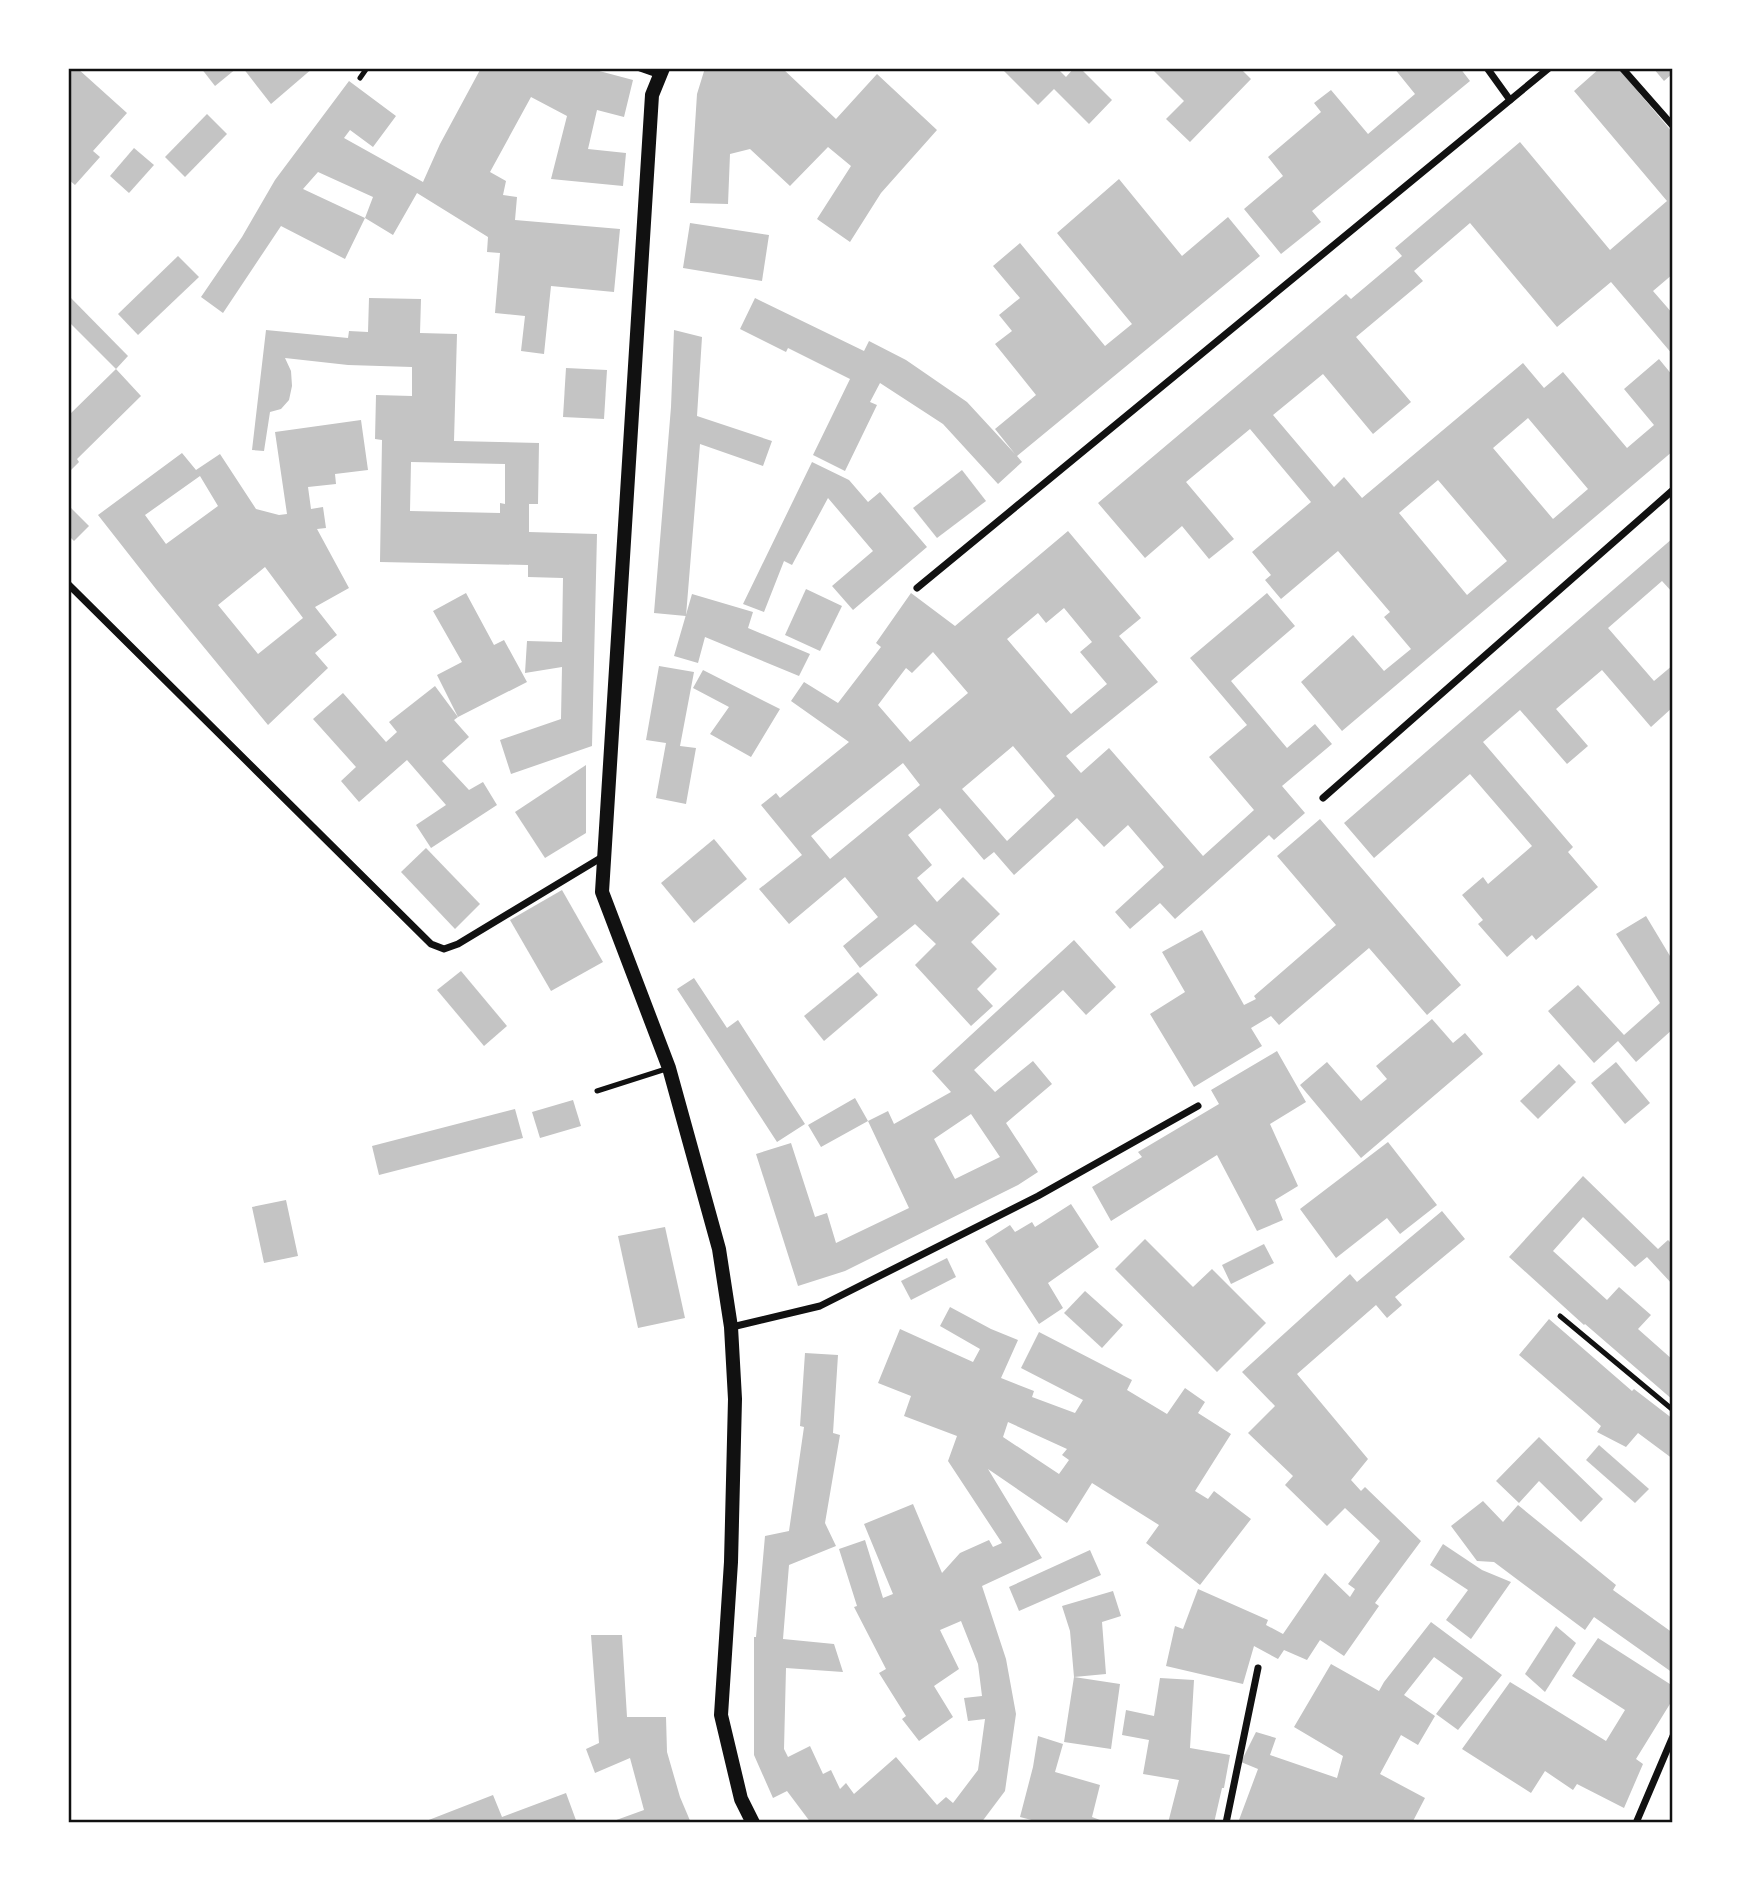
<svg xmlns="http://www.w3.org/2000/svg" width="1741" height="1891" font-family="'Zilla Slab',serif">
<rect width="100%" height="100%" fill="#fff"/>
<g fill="#c4c4c4" fill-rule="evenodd">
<path d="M68 68H77L127 113 93 151 100 157 75 185 68 179Z"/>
<path d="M201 68H237L215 86Z"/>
<path d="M243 68H313L271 104Z"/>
<path d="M481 68H588L633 80 624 117 597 110 588 149 626 153 623 186 551 179 567 116 531 97 490 172 506 181 503 195 517 197 515 220 620 229 614 292 551 286 544 354 521 351 525 316 495 313 500 253 487 252 488 237 417 193 393 235 365 218 373 197 318 172 303 189 365 218 345 259 281 226 223 313 201 297 242 237 275 180 349 81 396 116 373 147 350 130 344 138 423 182 440 144Z"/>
<path d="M705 68H782L836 119 877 74 937 130 881 193 850 242 817 219 851 166 828 147 790 186 750 149 730 154 728 204 690 203 697 94Z"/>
<path d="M1001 68H1057L1066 77 1074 68H1080L1112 100 1089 124 1054 89 1038 105Z"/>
<path d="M1151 68H1240L1251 79 1190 142 1166 119 1184 101Z"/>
<path d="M1394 68H1460L1470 81 1312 211 1321 222 1281 254 1244 209 1283 176 1268 157 1321 112 1314 103 1331 90 1368 134 1415 94Z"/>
<path d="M1600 68H1618L1673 133V274L1653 291 1673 314V355L1611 282 1557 327 1470 223 1414 271 1423 281 1356 337 1411 402 1373 434 1323 374 1273 415 1334 487 1344 477 1362 498 1523 363 1544 388 1563 372 1627 448 1654 425 1624 389 1659 359 1673 376V451L1342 731 1301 682 1353 635 1384 671 1411 649 1384 617 1390 612 1338 551 1281 599 1265 580 1271 575 1252 552 1311 502 1250 429 1186 482 1234 539 1209 559 1182 526 1145 558 1098 503 1346 294 1351 299 1402 256 1395 248 1520 142 1610 250 1667 201 1574 91ZM1528 418 1588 489 1553 519 1493 448ZM1438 480 1507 561 1467 595 1399 513Z"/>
<path d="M1653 68H1673V73L1664 81Z"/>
<path d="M207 114 227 134 185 177 165 157Z"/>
<path d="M134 148 154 165 129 193 110 176Z"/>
<path d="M1119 179 1182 256 1228 217 1260 256 1017 456 1022 462 998 484 943 424 880 383 870 402 877 405 845 471 813 455 850 379 788 348 786 352 740 329 755 298 864 351 869 341 906 360 967 402 1015 454 995 429 1036 395 995 344 1012 331 999 315 1020 298 993 266 1020 243 1105 346 1132 324 1057 233Z"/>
<path d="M690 223 769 235 762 281 683 268Z"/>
<path d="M178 256 199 277 138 335 118 314Z"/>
<path d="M68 295 128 356 116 369 68 321Z"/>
<path d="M369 298 421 299 420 333 457 334 454 441 539 443 538 504H529V532L597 534 592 746 511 774 500 740 561 719 562 667 525 673 527 641 562 642 563 578 528 577V565L380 562 382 440 375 439 376 395 412 396V367L348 365 285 358 291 371 292 386 289 400 281 409 270 412 264 451 252 450 266 330 348 338 349 331 368 332ZM411 462 505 464V504L500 503V513L410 511Z"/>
<path d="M674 330 702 337 697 416 772 441 763 466 700 444 686 616 654 613 671 407Z"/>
<path d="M566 368 607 370 604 419 563 417Z"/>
<path d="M116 369 141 396 77 459 79 462 68 473V416Z"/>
<path d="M361 420 368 470 335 474 336 484 308 487 311 509 323 507 326 528 317 529 349 588 315 607 337 635 315 653 328 668 268 725 156 589 98 515 182 453 196 470 220 454 256 509 279 515 287 514 275 432ZM200 476 218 506 166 544 145 515ZM265 567 303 618 258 654 218 605Z"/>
<path d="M812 462 849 480 868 502 880 492 927 547 853 610 832 586 873 551 828 498 792 565 784 561 764 612 743 604Z"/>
<path d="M962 470 986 501 937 538 913 508Z"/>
<path d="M68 505 89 526 74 541 68 535Z"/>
<path d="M1068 531 1141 618 1119 636 1158 682 1066 756 1081 773 1109 748 1203 856 1254 810 1209 757 1247 725 1190 658 1267 593 1295 626 1231 681 1287 748 1315 724 1332 744 1282 786 1305 813 1274 840 1269 835 1175 919 1160 903 1130 929 1115 912 1164 867 1128 825 1104 847 1077 818 1014 875 994 852 984 860 940 808 908 835 932 865 917 878 937 902 963 877 1000 914 971 942 997 969 977 989 993 1006 971 1026 915 965 936 944 915 924 860 968 843 946 878 917 845 877 789 924 759 889 802 855 761 805 776 793 780 798 849 742 791 701 804 682 838 703 881 647 876 643 911 593 955 626ZM1064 608 1092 642 1080 652 1107 684 1071 714 1007 639 1038 613 1046 623ZM933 652 968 693 910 742 878 705 906 668 912 673ZM1013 746 1055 796 1007 841 962 789ZM903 763 920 785 830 859 811 836Z"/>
<path d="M1673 538V593L1662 581 1608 628 1654 681 1673 665V707L1651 727 1602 670 1556 709 1588 746 1567 764 1520 710 1483 742 1573 847 1568 852 1598 887 1536 940 1532 935 1507 957 1478 924 1483 920 1462 895 1483 877 1488 884 1532 846 1470 774 1374 858 1344 823Z"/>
<path d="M806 589 842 606 820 651 785 635Z"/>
<path d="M466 593 494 645 504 640 527 682 458 717 437 675 462 662 433 611Z"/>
<path d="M692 594 753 612 748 628 810 654 799 676 705 637 698 663 674 656Z"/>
<path d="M659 666 694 672 680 746 696 748 686 804 656 798 666 743 646 740Z"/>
<path d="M703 670 780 709 751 757 710 734 729 707 693 688Z"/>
<path d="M435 686 458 717 454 720 469 737 442 761 469 790 483 782 497 805 431 848 416 825 446 805 407 760 359 802 341 781 356 767 313 719 343 693 386 742 397 732 389 722Z"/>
<path d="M586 765V833L545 858 515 812Z"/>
<path d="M1320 819 1461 985 1427 1015 1369 948 1279 1025 1271 1016 1251 1028 1262 1046 1194 1087 1150 1014 1185 992 1162 952 1202 930 1244 1005 1256 999 1254 996 1336 925 1277 856Z"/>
<path d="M714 839 747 879 694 923 661 883Z"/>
<path d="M426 848 480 904 455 929 401 872Z"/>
<path d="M562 890 603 962 551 991 510 920Z"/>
<path d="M1646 916 1673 961V1029L1636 1062 1618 1041 1594 1063 1548 1011 1578 985 1624 1035 1660 1003 1616 934Z"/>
<path d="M1074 940 1116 987 1086 1015 1063 990 974 1070 995 1092 1033 1061 1052 1084 1006 1123 1038 1172 1018 1185 845 1271 798 1286 756 1154 791 1143 815 1217 827 1213 836 1243 909 1208 868 1121 821 1147 808 1125 855 1098 868 1121 888 1111 894 1124 951 1092 932 1071ZM971 1114 1000 1157 955 1179 934 1139Z"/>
<path d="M461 971 507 1026 484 1046 437 990Z"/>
<path d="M858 972 878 995 824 1041 804 1016Z"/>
<path d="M694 978 727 1028 738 1020 805 1124 777 1142 677 989Z"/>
<path d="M1432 1019 1453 1043 1465 1033 1483 1054 1361 1158 1300 1085 1327 1062 1361 1101 1387 1079 1376 1066Z"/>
<path d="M1277 1051 1306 1102 1270 1124 1298 1186 1275 1200 1283 1220 1257 1231 1217 1155 1111 1221 1092 1187 1142 1157 1138 1152 1219 1104 1211 1090Z"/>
<path d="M1616 1062 1650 1103 1625 1124 1591 1083Z"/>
<path d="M1559 1064 1576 1082 1538 1119 1520 1101Z"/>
<path d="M573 1100 581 1126 540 1138 532 1112Z"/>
<path d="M515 1109 523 1138 379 1175 372 1146Z"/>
<path d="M1388 1142 1437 1205 1400 1234 1387 1218 1336 1258 1300 1209Z"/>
<path d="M1583 1176 1658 1249 1668 1240 1673 1245V1285L1647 1257 1635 1267 1583 1217 1553 1251 1607 1300 1619 1287 1651 1315 1638 1329 1673 1360V1400L1585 1324 1584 1325 1509 1257Z"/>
<path d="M286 1200 298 1256 264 1263 252 1207Z"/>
<path d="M1071 1204 1099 1247 1048 1283 1063 1308 1039 1324 985 1241 1010 1225 1015 1232 1032 1222 1035 1227Z"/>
<path d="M1442 1211 1465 1239 1395 1297 1402 1305 1387 1318 1376 1305 1297 1374 1368 1459 1351 1480 1361 1491 1365 1487 1421 1541 1375 1603 1379 1606 1344 1656 1320 1640 1307 1660 1284 1650 1278 1659 1254 1646 1243 1684 1166 1666 1175 1626 1183 1629 1198 1589 1268 1620 1266 1625 1283 1634 1325 1573 1350 1597 1355 1589 1348 1584 1380 1541 1345 1508 1327 1526 1285 1485 1293 1476 1248 1433 1275 1406 1242 1372 1350 1274 1357 1282Z"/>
<path d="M665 1227 685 1318 638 1328 618 1236Z"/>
<path d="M1145 1239 1193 1287 1212 1269 1266 1323 1217 1372 1115 1269Z"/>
<path d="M1264 1244 1274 1263 1231 1284 1222 1265Z"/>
<path d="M947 1258 956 1277 911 1300 901 1281Z"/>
<path d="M1085 1291 1123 1325 1102 1348 1064 1313Z"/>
<path d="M950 1307 991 1329 1018 1340 1001 1378 1034 1391 1032 1397 1075 1413 1083 1400 1021 1368 1039 1332 1132 1380 1127 1390 1167 1414 1185 1388 1205 1402 1198 1413 1231 1434 1195 1491 1208 1499 1214 1491 1251 1519 1200 1585 1146 1543 1159 1525 1092 1483 1067 1523 988 1469 1042 1558 982 1586 1006 1659 1016 1714 1005 1791 981 1823H811L787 1791 773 1798 754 1755V1637H756L765 1536 789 1531 804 1427 800 1426 805 1353 838 1355 833 1433 840 1435 825 1523 836 1546 789 1565 783 1639 834 1644 843 1672 786 1668 784 1749 788 1757 810 1746 823 1774 831 1770 840 1789 846 1783 854 1794 896 1757 937 1805 946 1797 953 1803 978 1770 985 1719 968 1721 964 1698 982 1696 978 1664 961 1621 940 1630 959 1669 934 1686 953 1717 919 1741 902 1719 906 1716 879 1673 886 1669 854 1607 857 1606 839 1549 865 1540 883 1598 893 1594 864 1524 913 1504 942 1573 960 1553 989 1540 993 1547 1002 1543 948 1461 957 1436 904 1416 911 1396 878 1383 900 1329 973 1362 980 1349 940 1326ZM1008 1422 1067 1449 1062 1455 1069 1460 1059 1474 1003 1437Z"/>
<path d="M1549 1319 1632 1391 1634 1389 1673 1419V1459L1638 1433 1626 1447 1597 1432 1601 1426 1519 1355Z"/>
<path d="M1539 1437 1603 1499 1581 1522 1539 1481 1519 1503 1496 1481Z"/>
<path d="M1599 1445 1649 1489 1635 1503 1586 1460Z"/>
<path d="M1483 1501 1503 1522 1518 1505 1616 1585 1613 1590 1673 1633V1673L1594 1617 1585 1630 1494 1562 1477 1561 1451 1526Z"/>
<path d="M1443 1544 1482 1570 1511 1582 1471 1639 1446 1620 1468 1590 1430 1565Z"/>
<path d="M1090 1550 1101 1575 1019 1611 1009 1587Z"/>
<path d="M1113 1591 1121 1616 1102 1622 1106 1674 1074 1677 1120 1684 1111 1749 1064 1742 1074 1677 1070 1631 1062 1606Z"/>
<path d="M1431 1622 1502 1675 1458 1730 1436 1714 1463 1678 1434 1657 1404 1695 1435 1716 1418 1745 1401 1735 1380 1774 1425 1798 1412 1823H1246L1239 1820 1258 1769 1241 1762 1256 1732 1276 1738 1270 1755 1337 1778 1343 1756 1294 1727 1331 1664 1379 1691 1384 1682Z"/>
<path d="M1556 1626 1576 1643 1545 1692 1525 1674Z"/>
<path d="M591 1635H622L627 1717H666L667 1752 680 1797 691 1823H608L644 1810 630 1758 595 1773 586 1749 599 1743Z"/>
<path d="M1598 1638 1673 1686V1699L1636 1759 1643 1764 1624 1808 1577 1784 1573 1790 1545 1771 1531 1793 1462 1749 1510 1682 1606 1741 1625 1710 1572 1676Z"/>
<path d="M1160 1678 1194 1680 1190 1748 1230 1755 1224 1788H1222L1214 1823H1168L1179 1780 1143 1774 1149 1740 1122 1735 1126 1710 1154 1716Z"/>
<path d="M1038 1736 1063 1744 1055 1772 1100 1785 1092 1817 1108 1823H1043L1020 1817 1033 1767Z"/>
<path d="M566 1793 577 1823H421L493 1795 502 1817Z"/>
</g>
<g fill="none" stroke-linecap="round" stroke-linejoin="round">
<g stroke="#111" stroke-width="5">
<path d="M360 78 367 68"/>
<path d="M597 1091 669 1068"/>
<path d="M1560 1316 1673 1410"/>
</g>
<g stroke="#111" stroke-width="7">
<path d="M640 68 660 75"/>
<path d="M1487 68 1510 100"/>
<path d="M1622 68 1673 126"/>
<path d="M68 584 431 944 444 949 458 944 604 856"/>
<path d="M917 588 1549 68"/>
<path d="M1323 798 1673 490"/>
<path d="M732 1327 820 1306 1038 1196 1198 1106"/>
<path d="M1226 1823 1258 1668"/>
<path d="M1636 1823 1673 1736"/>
</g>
<path stroke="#111" stroke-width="14" d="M663 68 652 95 602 892 669 1068 719 1249 731 1327 735 1399 731 1562 721 1715 741 1799 753 1823"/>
</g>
<rect width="1741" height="1891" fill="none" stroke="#ffffff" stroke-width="140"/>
<rect x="70" y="70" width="1601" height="1751" fill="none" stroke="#111" stroke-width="2.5"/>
</svg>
